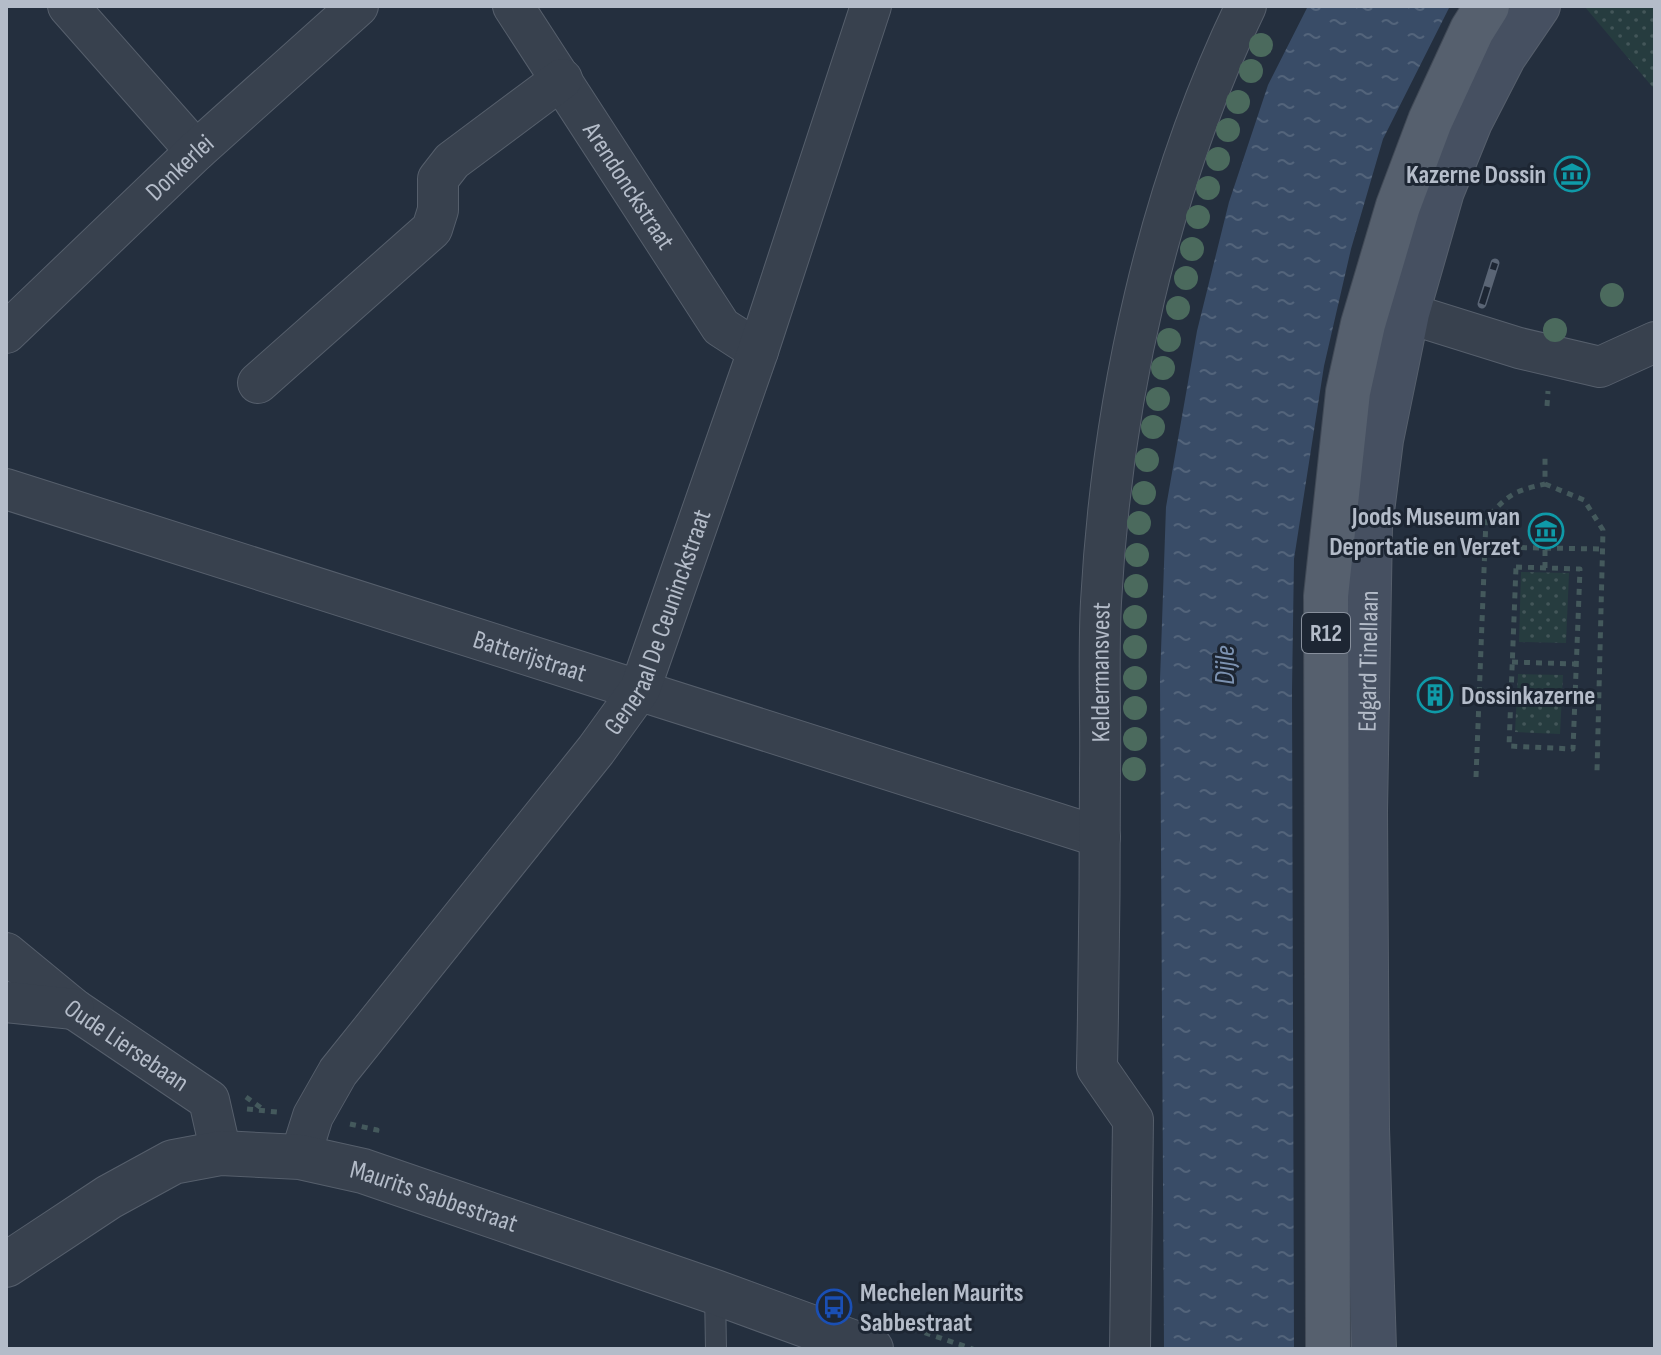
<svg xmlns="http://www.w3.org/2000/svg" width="1661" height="1355" font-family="'Sofia Sans Condensed',sans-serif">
<defs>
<pattern id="grass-dots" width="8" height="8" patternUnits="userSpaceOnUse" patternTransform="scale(2)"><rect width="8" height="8" fill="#263c3f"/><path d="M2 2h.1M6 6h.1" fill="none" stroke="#435659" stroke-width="1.8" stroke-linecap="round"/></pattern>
<pattern id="water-ripples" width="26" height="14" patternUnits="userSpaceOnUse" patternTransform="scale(2)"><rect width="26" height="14" fill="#394c67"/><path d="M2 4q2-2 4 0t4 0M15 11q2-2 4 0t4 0" fill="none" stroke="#53647b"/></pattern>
</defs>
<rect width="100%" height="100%" fill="#242f3e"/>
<g fill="url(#grass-dots)">
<path d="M1655 6V90L1585 7Z"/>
<path d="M1521 572 1569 573 1566 643 1519 642Z"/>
<path d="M1518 674 1563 675 1560 734 1515 732Z"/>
</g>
<path fill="url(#water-ripples)" d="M1308 6H1450L1383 139 1351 249 1324 366 1294 559 1292 690 1294 1349H1164L1160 680 1166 507 1197 331 1229 202 1268 85Z"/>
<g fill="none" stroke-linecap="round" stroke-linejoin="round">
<g stroke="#565f6c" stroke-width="22">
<path id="service" d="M715 1292 716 1349"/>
</g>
<g stroke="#565f6c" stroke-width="42">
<g id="minor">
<path d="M68 6 196 151"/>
<path id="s1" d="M513 6 721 327 758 351"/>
<path d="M1377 321 1407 313 1519 348 1600 367 1655 342"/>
<path id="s2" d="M6 333 196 151 358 6"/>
<path d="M258 383 432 229 438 210V179L452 161 562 79"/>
<path id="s3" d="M6 489 1100 837"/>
<path id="s4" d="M6 953 74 1009 209 1100 221 1153"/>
<path d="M6 1002 74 1009"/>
<path id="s5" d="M300 1157 313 1116 338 1072 596 750 640 689 758 351 871 6"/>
<path id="s6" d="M1130 1349 1133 1120 1097 1068C1099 969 1100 870 1100 771 1101 715 1098 658 1101 602 1112 400 1158 188 1246 6"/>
</g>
</g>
<g stroke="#565f6c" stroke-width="46">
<g id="tertiary">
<path id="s7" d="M6 1265 109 1197 173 1162 221 1153 300 1157 363 1171 715 1292 871 1349"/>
</g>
</g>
<g stroke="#565f6c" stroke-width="46">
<g id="secondary">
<path id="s8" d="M1374 1349 1367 1129 1365 811 1370 527 1381 440 1407 313 1442 191 1470 122 1504 56 1538 6"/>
</g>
</g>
<g stroke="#414a57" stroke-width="46">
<path id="primary" d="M1328 1349 1326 596 1348 392 1363 324 1398 206 1430 121 1472 30 1487 6"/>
</g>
<g stroke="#44595c" stroke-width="5" stroke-dasharray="6 6" stroke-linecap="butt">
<path d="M1547 406 1548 391"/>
<path d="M1545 484 1584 500 1603 530 1597 771"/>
<path d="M1485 547 1602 549"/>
<path d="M1516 567 1580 569 1573 749 1509 746Z"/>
<path d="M1545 568V548"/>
<path d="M1512 662 1576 664"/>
<path d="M1476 777 1486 519C1508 495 1513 491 1545 484V453"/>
<path d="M246 1097 264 1110"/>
<path d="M247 1109 277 1112"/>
<path d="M350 1124 377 1130 375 1136"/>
<path d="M902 1325 973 1349"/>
</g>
<use href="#service" stroke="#38414e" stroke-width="20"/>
<use href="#minor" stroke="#38414e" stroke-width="40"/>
<use href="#tertiary" stroke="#38414e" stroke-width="44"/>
<use href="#secondary" stroke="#465061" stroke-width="44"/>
<use href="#primary" stroke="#56606e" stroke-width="44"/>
<g stroke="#5a6575" stroke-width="9">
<path id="rail" d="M1482 304 1495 263"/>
</g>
<use href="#rail" stroke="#1d2633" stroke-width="6" stroke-dasharray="18" stroke-linecap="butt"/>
</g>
<g fill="#4b6a5d">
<circle cx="1261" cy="45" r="12"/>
<circle cx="1251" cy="71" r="12"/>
<circle cx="1238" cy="102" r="12"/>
<circle cx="1228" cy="130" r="12"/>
<circle cx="1218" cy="159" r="12"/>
<circle cx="1208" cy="188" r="12"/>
<circle cx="1198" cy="217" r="12"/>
<circle cx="1192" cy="249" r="12"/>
<circle cx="1186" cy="278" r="12"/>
<circle cx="1612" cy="295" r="12"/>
<circle cx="1178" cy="308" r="12"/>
<circle cx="1555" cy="330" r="12"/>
<circle cx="1169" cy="340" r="12"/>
<circle cx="1163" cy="368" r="12"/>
<circle cx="1158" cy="399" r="12"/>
<circle cx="1153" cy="427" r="12"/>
<circle cx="1147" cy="460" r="12"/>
<circle cx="1144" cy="493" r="12"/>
<circle cx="1139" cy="523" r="12"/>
<circle cx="1137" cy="555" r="12"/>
<circle cx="1136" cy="586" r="12"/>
<circle cx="1135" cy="617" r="12"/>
<circle cx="1135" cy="647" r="12"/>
<circle cx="1135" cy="678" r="12"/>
<circle cx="1135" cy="708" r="12"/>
<circle cx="1135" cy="739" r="12"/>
<circle cx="1134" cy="769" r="12"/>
</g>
<defs>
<g id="museum-ring" transform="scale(1.8)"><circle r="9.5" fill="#1d2633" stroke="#0f9aa8" stroke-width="1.5"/><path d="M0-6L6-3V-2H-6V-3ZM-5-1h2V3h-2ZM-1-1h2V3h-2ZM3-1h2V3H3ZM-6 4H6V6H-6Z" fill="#0f9aa8"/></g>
<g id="building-ring" transform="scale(1.8)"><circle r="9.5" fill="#1d2633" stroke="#0f9aa8" stroke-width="1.5"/><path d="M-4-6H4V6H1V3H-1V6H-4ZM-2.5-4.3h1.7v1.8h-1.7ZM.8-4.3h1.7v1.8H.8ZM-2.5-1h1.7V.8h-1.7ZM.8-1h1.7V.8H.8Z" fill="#0f9aa8"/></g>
<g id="bus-ring" transform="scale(1.8)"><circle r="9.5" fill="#1d2633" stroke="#1a4fb4" stroke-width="1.5"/><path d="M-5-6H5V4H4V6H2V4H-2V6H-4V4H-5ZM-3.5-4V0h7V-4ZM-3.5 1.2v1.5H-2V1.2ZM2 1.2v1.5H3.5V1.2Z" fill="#1a4fb4"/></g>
</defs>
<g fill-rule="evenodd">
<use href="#museum-ring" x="1572" y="174"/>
<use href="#museum-ring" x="1546" y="531"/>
<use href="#building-ring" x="1435" y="695"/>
<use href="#bus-ring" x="834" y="1307"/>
</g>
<g text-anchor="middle" stroke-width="6" stroke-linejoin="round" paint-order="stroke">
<rect fill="#1d2633" stroke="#878f9c" stroke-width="2" x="1302" y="613" width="48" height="40" rx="6"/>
<g font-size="24" font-weight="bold" fill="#b4bcc9">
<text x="1326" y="641">R12</text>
</g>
<g font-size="26" fill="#b4bcc9" stroke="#1d2633">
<text dy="9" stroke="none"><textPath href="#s2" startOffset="240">Donkerlei</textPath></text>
<text dy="9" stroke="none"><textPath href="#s1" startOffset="214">Arendonckstraat</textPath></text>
<text dy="9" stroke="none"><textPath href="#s5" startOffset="650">Generaal De Ceuninckstraat</textPath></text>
<text dy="9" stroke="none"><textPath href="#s3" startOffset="550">Batterijstraat</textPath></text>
<text dy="9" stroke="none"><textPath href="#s8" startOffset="688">Edgard Tinellaan</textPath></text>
<text dy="9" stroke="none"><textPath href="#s6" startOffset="688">Keldermansvest</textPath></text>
<text dy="9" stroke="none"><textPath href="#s4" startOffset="152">Oude Liersebaan</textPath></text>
<text dy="9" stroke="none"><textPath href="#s7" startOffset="464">Maurits Sabbestraat</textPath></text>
</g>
<g font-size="26" font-weight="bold" fill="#b4bcc9" stroke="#1d2633" text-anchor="end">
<text x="1546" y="183">Kazerne Dossin</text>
<text x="1520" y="525">Joods Museum van<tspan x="1520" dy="30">Deportatie en Verzet</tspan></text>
<text x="1461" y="704" text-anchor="start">Dossinkazerne</text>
<text x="860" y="1301" text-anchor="start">Mechelen Maurits<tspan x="860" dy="30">Sabbestraat</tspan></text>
</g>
<g font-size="28" font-style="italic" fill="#7c92b1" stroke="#1d2633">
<text transform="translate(1224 665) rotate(-90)" y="10">Dijle</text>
</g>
</g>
<rect width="1661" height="1355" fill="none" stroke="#b4bcc9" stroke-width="16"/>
</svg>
